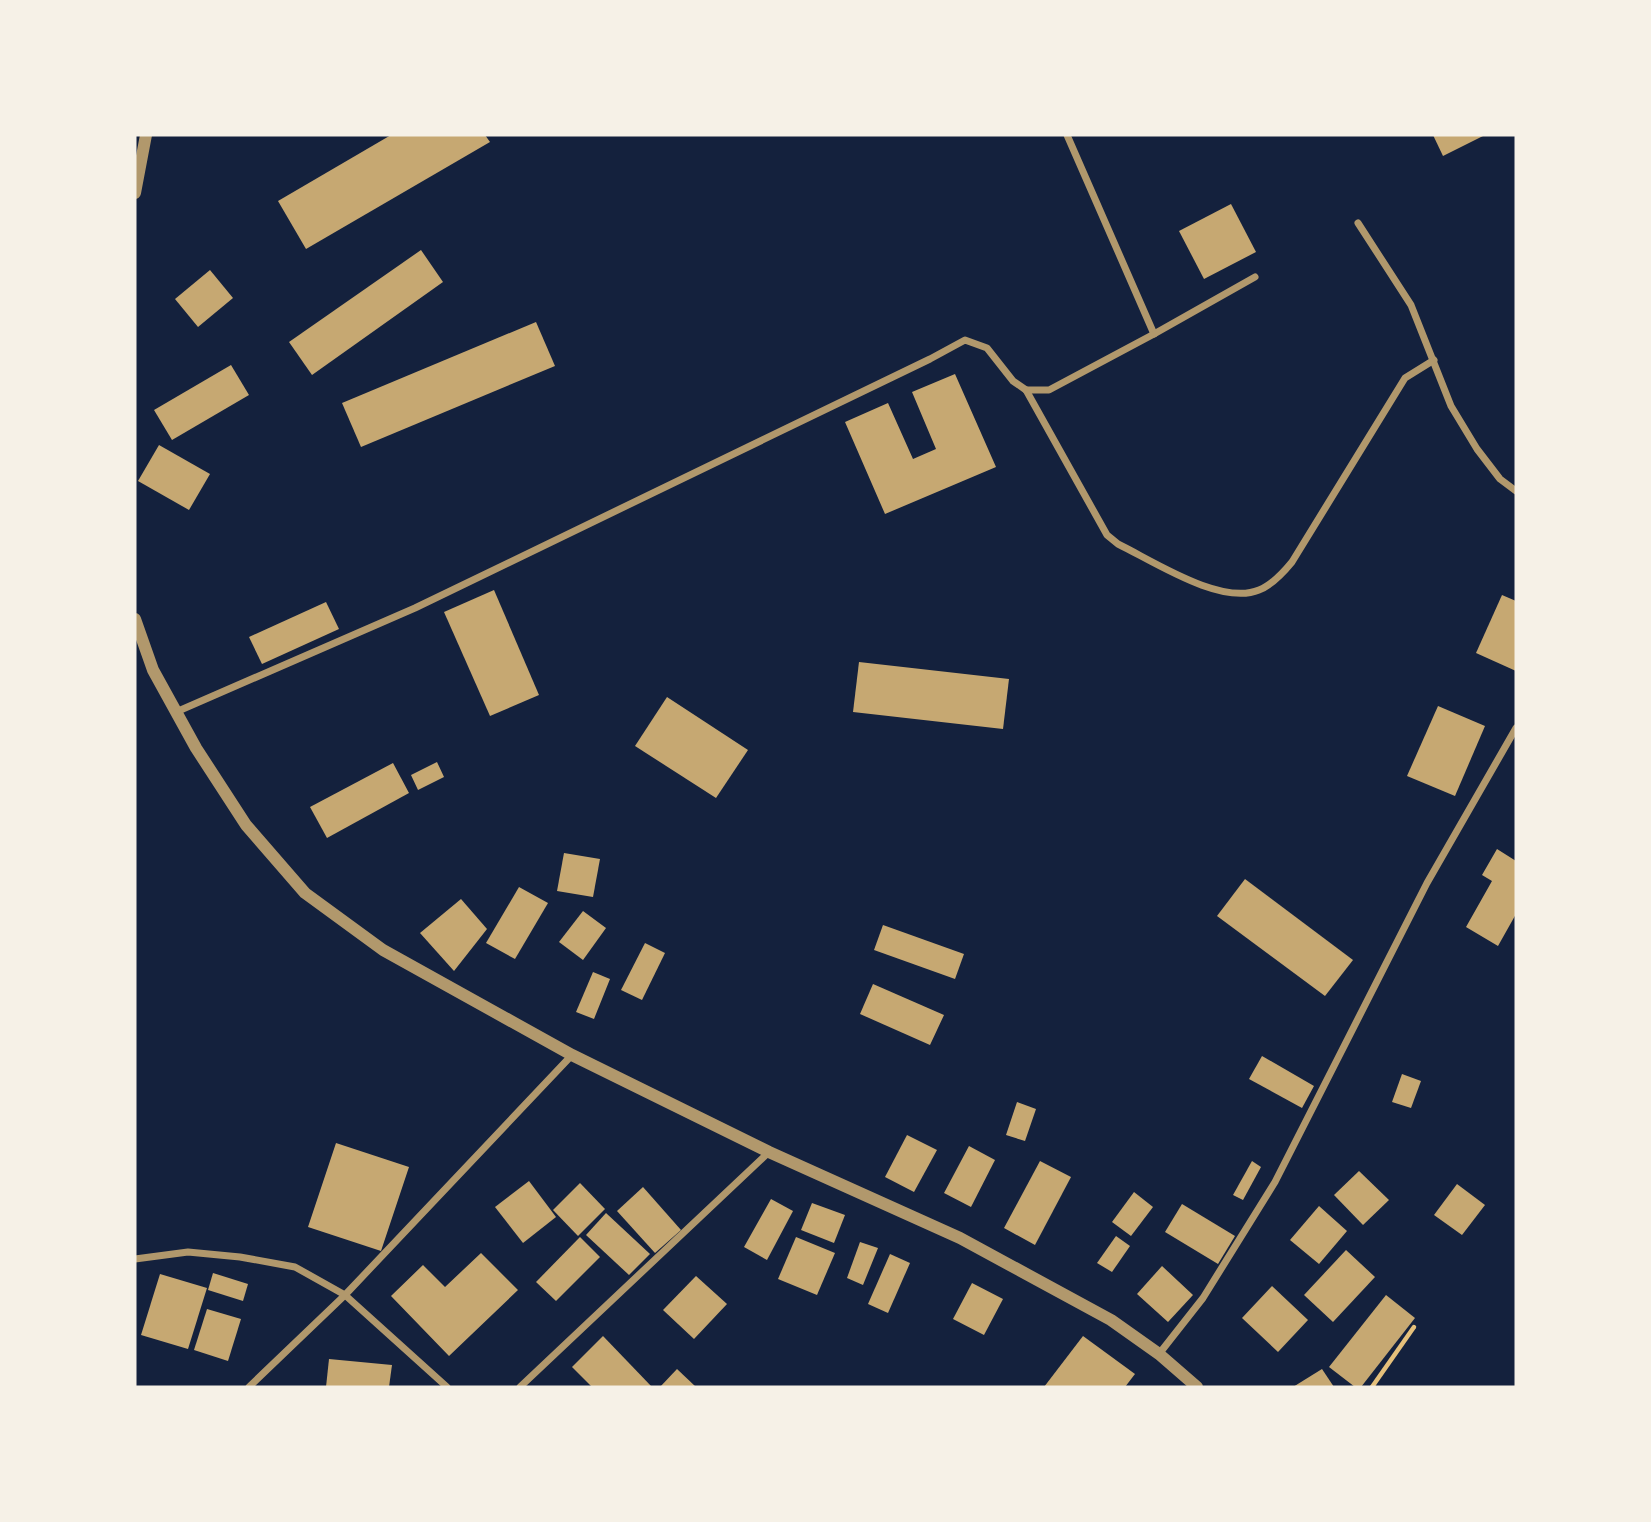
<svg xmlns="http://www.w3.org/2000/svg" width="1651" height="1522" font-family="Barlow,sans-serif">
<rect width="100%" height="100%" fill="#14213d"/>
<g fill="#c6a872">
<path d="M391 135H485L490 142 306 249 278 201Z"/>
<path d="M1433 135H1485L1443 156Z"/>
<path d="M1231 204 1256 252 1204 279 1179 231Z"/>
<path d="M421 250 443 282 312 375 289 342Z"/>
<path d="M210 270 233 298 198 327 175 299Z"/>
<path d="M536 322 555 366 361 447 342 403Z"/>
<path d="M231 365 249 395 172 440 154 410Z"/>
<path d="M955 374 996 467 885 514 845 422 888 403 913 459 936 449 912 392Z"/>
<path d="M159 445 210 474 189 510 138 481Z"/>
<path d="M494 590 539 695 490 716 444 612Z"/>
<path d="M1502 595 1516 601V671L1476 653Z"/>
<path d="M326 602 339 629 262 664 249 637Z"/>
<path d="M859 662 1009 679 1003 729 853 712Z"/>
<path d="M667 697 748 750 716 798 635 746Z"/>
<path d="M1438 706 1485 726 1455 796 1407 776Z"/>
<path d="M437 762 444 777 418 790 411 775Z"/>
<path d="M393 763 409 793 327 838 310 807Z"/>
<path d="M1497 849 1516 861V914L1498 946 1466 927 1492 881 1482 875Z"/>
<path d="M564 853 600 859 593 897 557 891Z"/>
<path d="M1245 879 1353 960 1325 996 1217 916Z"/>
<path d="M519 887 548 903 515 959 486 943Z"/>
<path d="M461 899 487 929 454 971 420 933Z"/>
<path d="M583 911 606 928 583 960 559 942Z"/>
<path d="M883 925 964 954 955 979 874 950Z"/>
<path d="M645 943 665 953 642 1000 621 990Z"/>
<path d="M593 972 610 979 594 1019 576 1012Z"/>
<path d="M873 984 944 1015 930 1045 860 1014Z"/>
<path d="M1262 1056 1314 1086 1302 1108 1249 1079Z"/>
<path d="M1402 1074 1421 1081 1411 1108 1392 1102Z"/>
<path d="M1017 1102 1036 1109 1025 1141 1006 1135Z"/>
<path d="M907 1135 937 1150 914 1192 885 1177Z"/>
<path d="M336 1143 409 1167 381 1251 308 1227Z"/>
<path d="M969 1146 995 1160 971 1207 944 1193Z"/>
<path d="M1040 1161 1071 1177 1035 1245 1004 1228Z"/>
<path d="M1252 1161 1261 1167 1243 1200 1233 1195Z"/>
<path d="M1359 1171 1389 1200 1363 1225 1334 1195Z"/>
<path d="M529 1181 556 1217 523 1243 495 1207Z"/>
<path d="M580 1183 605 1209 578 1236 553 1210Z"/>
<path d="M1457 1184 1485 1205 1462 1235 1434 1215Z"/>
<path d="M643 1187 681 1230 655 1253 617 1211Z"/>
<path d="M1134 1192 1153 1207 1131 1236 1112 1222Z"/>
<path d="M771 1199 793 1211 767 1260 744 1247Z"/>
<path d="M812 1203 845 1215 834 1243 801 1230Z"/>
<path d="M1182 1204 1235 1236 1218 1264 1165 1232Z"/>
<path d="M1319 1206 1347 1231 1319 1264 1290 1240Z"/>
<path d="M606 1213 650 1254 629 1275 586 1235Z"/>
<path d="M1116 1236 1130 1246 1112 1272 1097 1263Z"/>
<path d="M580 1237 600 1257 556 1301 536 1282Z"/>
<path d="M796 1237 835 1253 817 1295 778 1279Z"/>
<path d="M860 1242 878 1248 863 1285 847 1278Z"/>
<path d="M1346 1250 1375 1277 1333 1322 1304 1295Z"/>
<path d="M481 1253 518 1290 449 1356 391 1296 423 1265 445 1287Z"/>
<path d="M890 1254 910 1263 888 1313 868 1304Z"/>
<path d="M1162 1266 1193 1295 1168 1322 1137 1294Z"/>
<path d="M213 1273 248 1284 243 1301 208 1290Z"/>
<path d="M160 1274 207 1288 188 1349 141 1335Z"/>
<path d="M696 1276 727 1304 694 1339 663 1310Z"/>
<path d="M972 1283 1003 1299 984 1335 953 1319Z"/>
<path d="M1272 1286 1308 1320 1278 1352 1242 1318Z"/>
<path d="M1386 1295 1415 1318 1361 1387H1355L1329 1367Z"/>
<path d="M207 1309 241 1319 228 1361 194 1350Z"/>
<path d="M603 1336 652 1387H592L572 1367Z"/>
<path d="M1083 1336 1135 1374 1125 1387H1044Z"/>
<path d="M329 1359 392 1365 389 1387H326Z"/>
<path d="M677 1369 696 1387H660Z"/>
<path d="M1322 1369 1334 1387H1293Z"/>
</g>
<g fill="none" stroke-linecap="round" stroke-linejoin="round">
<path stroke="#e5c07b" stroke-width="4.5" d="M1372 1387 1414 1327"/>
<g stroke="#b1986c" stroke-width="7">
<path d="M1067 135 1154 334"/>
<path d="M1358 223 1411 305 1451 406 1477 449 1500 479 1516 491"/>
<path d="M1026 390 1107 535 1118 544C1153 561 1221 606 1259 590 1272 585 1283 573 1292 562L1405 378 1434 360"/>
<path d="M176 712 415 608 930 359 965 340 987 348 1013 381 1026 390H1049L1154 334 1255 277"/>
<path d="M135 1259 188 1252 240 1257 295 1267 345 1295 447 1387"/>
<path d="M1159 1354 1203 1298 1275 1182 1427 883 1516 728"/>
<path d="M249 1387 345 1295 572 1055"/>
<path d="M520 1387 769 1152"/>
</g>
<g stroke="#b1986c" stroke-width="12">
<path d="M135 193 146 135"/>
<path d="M135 619 153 670 196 748 246 825 305 893 383 950 572 1055 769 1152 960 1238 1111 1320 1159 1354 1197 1387"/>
</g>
</g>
<rect width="1651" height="1522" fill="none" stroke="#f6f1e7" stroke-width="273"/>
</svg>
